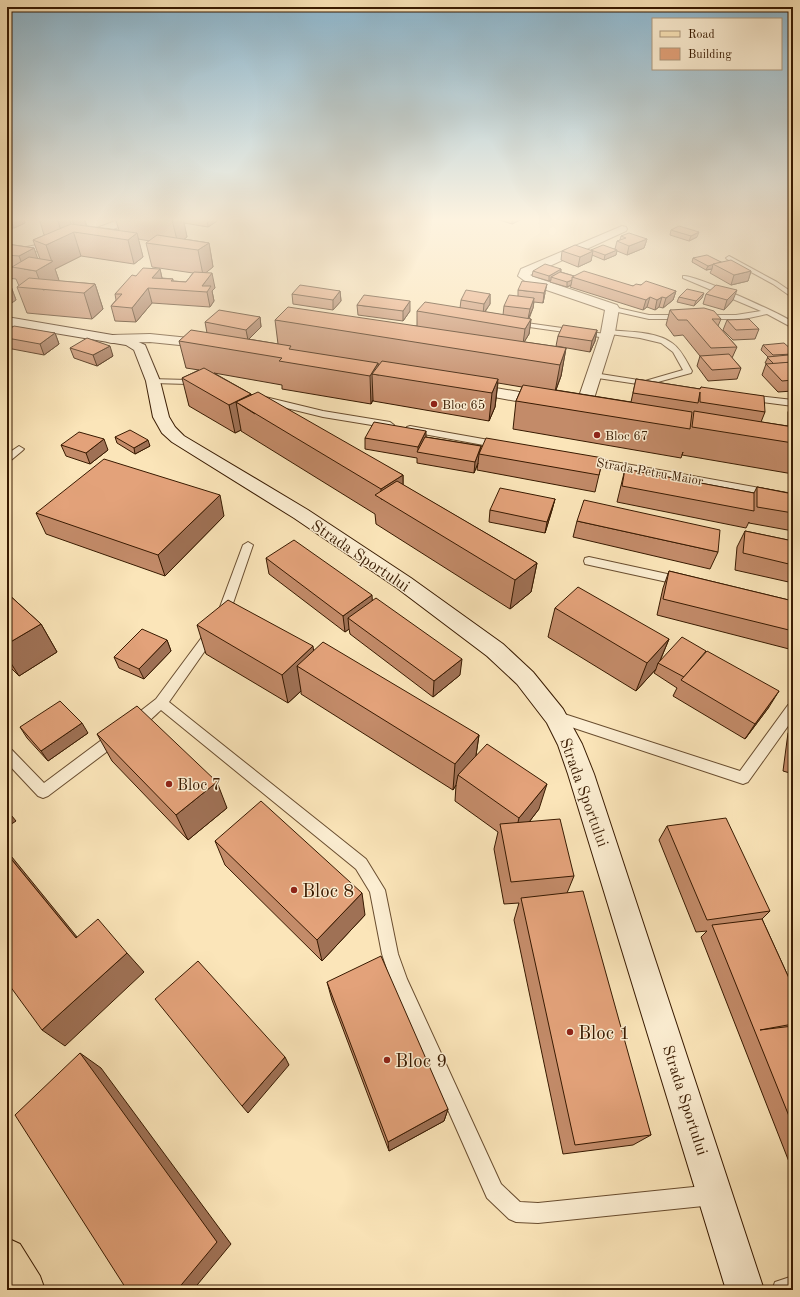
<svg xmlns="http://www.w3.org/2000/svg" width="800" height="1297" font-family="'Old Standard TT',serif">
<rect width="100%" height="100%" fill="#fbe5b9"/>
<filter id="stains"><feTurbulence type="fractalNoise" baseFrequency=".005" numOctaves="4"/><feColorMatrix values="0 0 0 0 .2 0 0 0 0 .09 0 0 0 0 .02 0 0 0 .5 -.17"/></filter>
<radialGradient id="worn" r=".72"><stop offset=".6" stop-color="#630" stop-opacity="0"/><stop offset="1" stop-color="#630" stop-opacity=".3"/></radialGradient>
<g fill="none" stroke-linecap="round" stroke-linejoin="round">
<g stroke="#694d2f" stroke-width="2">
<g id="service">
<path d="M729 256 777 282 793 293V298L773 284 727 259 726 258Z"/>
<path d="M683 276C694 274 781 314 793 322V328L767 314 744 319H701L700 317 704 315H736L761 311 683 278Z"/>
<path d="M609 306 649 315H684L688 317 684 319H649L609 310Z"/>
<path d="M512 321 605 334V330H608C628 332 655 331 672 343 681 349 687 362 692 371L691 373 654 383V386H651L591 377V373H594L645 381 683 370 673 352 661 343 640 338 610 334 611 336 607 338 515 325 511 323Z"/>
<path d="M150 379 188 380 202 382 203 384 199 386 188 384 153 383H150Z"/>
<path d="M749 395 793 400V406L746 400 745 398 746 396Z"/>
<path d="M261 396 323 411 390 422 394 425 390 428 323 417 258 401 257 399 258 397Z"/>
<path d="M410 426 500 442 505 445 500 448 407 431 406 429 407 427Z"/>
<path d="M19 446 24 449 22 451 10 461 7 462V454Z"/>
<path d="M587 457 793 494V500L584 462 582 460 584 458Z"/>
<path d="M248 542 253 545 229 615 227 618 223 619 219 618 217 615 243 545Z"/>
<path d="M589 557 681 577 685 578 687 581 685 584 681 585 585 564 584 561 585 558Z"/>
<path d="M212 628 216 629 218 632 216 635 169 702 366 859 385 890 398 954 407 979 501 1184 520 1202 538 1203 713 1185 720 1188 723 1195 720 1202 713 1205 538 1223 516 1222 509 1219 487 1198 391 981 382 954 370 892 356 869 161 710C153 717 140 732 129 728L127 724 129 720 156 699 208 629Z"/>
<path d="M793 704V719L748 782 743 784 550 720 549 716 550 712 555 711 740 771 788 705Z"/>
<path d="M116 731 121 733 123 737 121 741 48 796 43 798 38 796 7 763V748L12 750 44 783 111 733Z"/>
<path d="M793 1276V1290H772L775 1282Z"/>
</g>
</g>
<g stroke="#694d2f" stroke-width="2">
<g id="minor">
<path d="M123 218H137L136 220 78 243 7 257V251L71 238Z"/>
<path d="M622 226 626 227 627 229 626 231 530 275 537 278 617 305 619 308 615 332 591 408 589 411 583 413 577 411 575 408 601 332 605 310 529 284 518 276 521 269Z"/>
</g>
</g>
<g stroke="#694d2f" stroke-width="2">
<g id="tertiary">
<path d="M150 334 209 340 214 341 216 344 214 347 209 348 150 342 112 343 107 342 105 339 107 336 112 335Z"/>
<path d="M467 383 548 397 553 399 556 402 553 405 548 407 462 391 459 388 462 385Z"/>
</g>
</g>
<g stroke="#381a01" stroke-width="2">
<path id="secondary" d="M7 317 130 338 145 345 160 381 169 417 175 427 184 436 308 510 411 578 503 644 533 672 563 709 582 744 594 774 764 1290H726L568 774 558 745 547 723 517 684 487 656 397 588 294 518 172 442 162 433 153 417 146 381 134 350 126 345 7 325Z"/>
</g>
<g stroke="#381a01" stroke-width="2">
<path id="primary" d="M7 1238 20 1244 40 1276 45 1290H7Z"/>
</g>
<use href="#service" fill="#fceed2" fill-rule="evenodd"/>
<use href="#minor" fill="#fceed2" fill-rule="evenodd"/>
<use href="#tertiary" fill="#fceed2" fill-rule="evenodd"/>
<use href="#secondary" fill="#fceed2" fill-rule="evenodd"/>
<use href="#primary" fill="#fbe5b9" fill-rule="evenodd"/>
</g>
<g fill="#c38b69" stroke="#381a01">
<path d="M7 218H23L25 223 14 228H11Z"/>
<path d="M39 218H84L87 226 119 230 115 218H217V221L208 227 184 223 187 237 184 239 209 243 213 267 205 273 215 288 212 291 214 301 210 307 152 303 136 322 115 321 111 306 116 300 115 294 136 276 160 269 162 278 173 279V281L186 282 193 273 152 267 146 243 150 241 138 239 143 257 134 264 81 256 55 269 59 281 95 284 103 309 92 319 27 313 17 287 19 286 16 279 8 278 16 300 7 306V244L34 248 37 259H40L33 240 45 235H44Z"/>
<path d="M493 218H522V219L512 224Z"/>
<path d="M671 230 697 237 689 241 670 235Z"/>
<path d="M621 236 647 239 644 248 627 255 617 251 616 255 604 260 592 255 591 261 578 267 561 260 562 251H591V250L615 249 617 241 620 240Z"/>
<path d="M693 258 721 262 751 271 748 281 731 285 710 273 712 269 706 270 692 262Z"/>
<path d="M561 269V272L574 276 633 286 641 285 676 291 673 300 663 308 659 307 655 310 647 307 643 310 570 287 571 285 567 287 550 282 551 280 549 281 532 276 533 271Z"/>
<path d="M518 290 545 293 543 303 534 302 533 308 529 319H531L529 334 524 342 566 348 561 376 556 390 631 402 636 379 700 389 701 387 765 412 761 422 788 426V412L793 401V474L682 455 683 452 681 458 513 429 516 401 522 387 498 383 495 407 489 421 373 401V400L371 404 282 389V385L214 373 251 394 252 395 403 475V485L537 563 531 592 510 609 376 524 375 514 241 431V430L235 433 189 406 182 378 199 370 186 368 179 341 207 333 205 322 260 317 261 327 248 339 278 344 275 320 417 326V311L460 308 461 300 490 294V304L485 312 503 315 504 306 518 296Z"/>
<path d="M340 291 341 301 333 310 293 304 292 294Z"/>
<path d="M706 294 733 300 724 310 703 304Z"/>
<path d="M679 297 702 298 694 306 677 302Z"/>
<path d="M357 305 410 311 403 321 358 315Z"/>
<path d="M670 310 721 319 718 326 737 347 732 358 741 368 737 379 708 381 697 366 700 356 683 335 674 336 666 325Z"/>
<path d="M727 320 759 329 755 339 733 340 723 330Z"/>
<path d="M7 324 9 329 55 333 59 344 44 355 7 348Z"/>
<path d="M597 330 595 341 590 352 556 346 558 336Z"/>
<path d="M763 345 793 351V391L778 392 762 375 766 364H767L765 363 768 357 761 350Z"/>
<path d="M70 348 113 356 97 366 74 358Z"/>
<path d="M115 437 150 446 135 454 117 443Z"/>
<path d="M426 437 481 446 603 458 595 492 477 470 478 463 474 473 417 463V458L365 449V438Z"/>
<path d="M61 445 108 450 90 464 66 456Z"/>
<path d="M625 469 754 493 757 487 793 494V531L749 523V522L746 528 617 502Z"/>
<path d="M555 499 552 510 545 533 489 522 490 510Z"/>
<path d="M36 513 224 516 165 576 46 534Z"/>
<path d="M577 521 718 552 710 569 573 537Z"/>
<path d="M745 531 793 541V583L735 570 737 547Z"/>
<path d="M266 558 372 601 460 675 433 697 350 634 349 629 345 632 269 574Z"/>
<path d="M669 571 793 601V650L657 615 663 588Z"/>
<path d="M7 593 41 624 57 652 19 676 7 664Z"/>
<path d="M555 608 669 639 660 661 769 707 745 739 673 696 677 688 654 673 656 669 636 691 548 637Z"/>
<path d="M197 625 313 651 479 735 476 755 539 809 529 822 574 876 567 893 651 1135 633 1145 563 1154 514 920 519 903 504 904 494 849 498 832 455 801 456 785 453 790 301 694V691L288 703 206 654Z"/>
<path d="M167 640 171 651 144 679 119 668 114 657Z"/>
<path d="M793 726V774L783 771 788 733Z"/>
<path d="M20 727 88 733 48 761 27 738Z"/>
<path d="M97 734 227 808 188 840 112 761Z"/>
<path d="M667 826 770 911 762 919 793 987V1172L701 937 707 931 696 932 659 840Z"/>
<path d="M793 838V884L789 883Z"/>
<path d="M215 841 365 915 322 961 225 865Z"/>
<path d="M327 982 448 1109 444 1121 389 1151 332 1000Z"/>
<path d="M648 1288 669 1289V1290H641Z"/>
</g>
<g fill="#9f7155" stroke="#381a01">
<path d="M7 218 11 228 7 229Z"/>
<path d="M10 218H23L25 223 14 228Z"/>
<path d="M57 218H69L81 256 55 269 61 286 43 290 36 271 24 269 19 256 34 248 41 268 52 262 46 245 63 237Z"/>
<path d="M72 218H84L87 228 76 233Z"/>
<path d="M176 218H183L187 237 178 244 172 220Z"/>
<path d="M207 218H217V221L208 227Z"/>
<path d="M512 218H522V219L512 224Z"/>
<path d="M699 232 697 237 689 241 691 236Z"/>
<path d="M137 233 143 257 134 264 128 240Z"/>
<path d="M647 239 644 248 627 255 629 246Z"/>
<path d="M209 243 213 267 203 275 198 250Z"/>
<path d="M617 250 616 255 604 260 605 255Z"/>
<path d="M593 251 591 261 578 267 580 257Z"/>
<path d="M713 264 712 269 706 270 708 266Z"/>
<path d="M160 269 163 283 152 278Z"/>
<path d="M561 269 560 274 551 277V280L549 281V276Z"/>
<path d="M751 271 748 281 731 285 734 275Z"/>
<path d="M212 273 215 288 212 291 214 301 210 307 207 292 202 286Z"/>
<path d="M7 276 16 300 7 306Z"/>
<path d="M572 280 571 285 567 287V282Z"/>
<path d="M95 284 103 309 92 319 84 293Z"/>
<path d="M547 284 545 293 543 303 544 293Z"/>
<path d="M148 288 152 303 136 322 132 308Z"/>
<path d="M737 290 733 300 724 310 727 300Z"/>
<path d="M340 291 341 301 333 310V300Z"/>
<path d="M676 291 673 300 663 308 666 298Z"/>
<path d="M704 293 702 298 694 306 696 301Z"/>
<path d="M490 294V304L483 314 484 304Z"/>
<path d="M650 297 647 307 643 310 646 300Z"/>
<path d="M662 297 659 307 655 310 657 300Z"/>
<path d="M534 298 533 308 528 319 530 309Z"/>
<path d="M410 301V311L403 321V311Z"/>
<path d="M260 317 261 327 248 340 246 330Z"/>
<path d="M531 319 529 334 523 344 525 329Z"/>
<path d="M7 324 11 334 7 336Z"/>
<path d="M597 330 595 341 590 352 592 341Z"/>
<path d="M55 333 59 344 44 355 40 344Z"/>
<path d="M110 346 113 356 97 366 93 355Z"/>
<path d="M566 348 561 376 555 392 560 365Z"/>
<path d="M378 363 379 375 372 374 373 400 371 404 370 376Z"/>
<path d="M498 379 495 407 489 421 492 393Z"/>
<path d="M251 394 255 414 236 402 241 430 235 433 229 405Z"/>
<path d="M426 431V442L418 452V447Z"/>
<path d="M104 439 108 450 90 464 86 453Z"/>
<path d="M148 440 150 446 135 454 134 448Z"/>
<path d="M481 446 479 454 478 463 474 473 475 462Z"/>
<path d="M403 475V504L381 499V489Z"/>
<path d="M220 495 224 516 165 576 158 555Z"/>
<path d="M555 499 552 510 545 533 547 522Z"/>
<path d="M537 563 531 592 510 609 515 580Z"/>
<path d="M372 595 373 612 348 618 349 629 345 632 343 616Z"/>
<path d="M41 624 57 652 19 676 7 657V644Z"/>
<path d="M669 639 659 663H658L656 669 636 691 647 663Z"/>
<path d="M167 640 171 651 144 679 139 669Z"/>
<path d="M313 646 317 675 297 666 301 691 288 703 282 675Z"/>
<path d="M462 659 460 675 433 697 434 681Z"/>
<path d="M779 691 769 707 745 739 755 724Z"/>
<path d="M82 723 88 733 48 761 41 751Z"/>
<path d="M479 735 475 762 458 775 456 785 453 790 455 764Z"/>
<path d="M217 782 227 808 188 840 176 815Z"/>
<path d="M547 784 539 809 513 843 519 818Z"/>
<path d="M7 810 16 821 7 827Z"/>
<path d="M7 851 95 959 76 938 7 854Z"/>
<path d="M362 893 365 915 322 961 317 940Z"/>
<path d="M127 953 144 972 65 1046 42 1030Z"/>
<path d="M80 1053 101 1068 231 1244 193 1290H177Z"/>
<path d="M285 1057 289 1065 248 1113 242 1106Z"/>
<path d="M448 1109 444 1121 389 1151 388 1142Z"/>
</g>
<g fill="#e3a27a" stroke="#381a01">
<path d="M151 218H176L172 220Z"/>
<path d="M71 224 137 233 128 240 74 232 46 245 33 240Z"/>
<path d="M679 226 699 232 691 236 671 230Z"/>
<path d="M629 233 647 239 629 246 617 241 626 238 621 236Z"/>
<path d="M157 235 209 243 198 250 146 243Z"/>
<path d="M7 244 34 248 19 256 7 255Z"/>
<path d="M575 245 593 251 580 257 562 251Z"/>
<path d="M603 245 617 250 605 255 591 250Z"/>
<path d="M707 255 721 262 708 266 693 258Z"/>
<path d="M29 257 53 261 36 271 12 267Z"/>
<path d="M731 260 751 271 734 275 713 264Z"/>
<path d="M545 264 561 269 549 276 533 271Z"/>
<path d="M143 268 160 269 152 278 173 279 171 281 186 282 194 272 212 273 202 286H211L207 292 148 288 132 308 111 306 122 294H115L132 275 136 276Z"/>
<path d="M584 271 633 286 636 284 641 285 646 281 676 291 666 298 662 297 657 300 650 297 646 300 572 277Z"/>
<path d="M560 272 574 276 572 277V280L567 282 551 277Z"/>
<path d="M29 278 95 284 84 293 17 287Z"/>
<path d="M522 281 547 284 544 293 518 290Z"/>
<path d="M300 285 340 291 333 300 292 294Z"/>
<path d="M716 285 737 290 727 300 706 294Z"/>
<path d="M687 289 704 293 696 301 679 297Z"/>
<path d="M466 290 490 294 484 304 461 300Z"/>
<path d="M364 295 410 301 403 311 357 305Z"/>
<path d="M509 295 534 298 530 309 504 306Z"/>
<path d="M425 302 531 319 525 329 417 311Z"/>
<path d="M288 307 566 348 560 365 275 320Z"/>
<path d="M704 308 714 311 721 319H712L737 347 711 348 687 320H678L670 310Z"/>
<path d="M219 310 260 317 246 330 205 322Z"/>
<path d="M749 319 759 329 736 330 727 320Z"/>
<path d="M563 325 597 330 592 341 558 336Z"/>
<path d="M14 326 55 333 40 344 7 338V331Z"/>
<path d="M191 330 291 346 289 349 378 363 370 376 279 361 282 358 179 341Z"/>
<path d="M87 338 110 346 93 355 70 348Z"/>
<path d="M784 343 793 351V354L773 355 763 345Z"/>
<path d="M729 354 741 368 712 370 700 356Z"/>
<path d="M788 355 793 359V363L792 362 774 364 767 357Z"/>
<path d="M382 361 498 379 492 393 372 374Z"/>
<path d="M792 362 793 363V380L782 381 766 364Z"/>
<path d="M204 368 251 394 229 405 182 378Z"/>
<path d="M636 379 700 389 701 387 764 396 765 412 700 402V392L698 403 633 393Z"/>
<path d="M523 385 692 412 690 429 516 401Z"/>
<path d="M258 392 403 475 381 489 236 402Z"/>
<path d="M694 411 793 427V443L692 427Z"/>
<path d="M374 422 426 431 418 447 365 438Z"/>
<path d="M130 430 148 440 134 448 115 437Z"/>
<path d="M79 432 104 439 86 453 61 445Z"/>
<path d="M425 437 481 446 475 462 417 452Z"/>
<path d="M486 438 603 458 599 475 479 454Z"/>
<path d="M104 459 220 495 158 555 36 513Z"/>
<path d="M625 469 754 493V511L622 486Z"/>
<path d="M397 481 537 563 515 580 375 495Z"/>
<path d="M757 487 793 494V513L757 507Z"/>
<path d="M500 488 555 499 547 522 490 510Z"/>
<path d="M584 500 720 530 718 552 577 521Z"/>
<path d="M745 531 793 541V565L743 553Z"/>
<path d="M294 540 372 595 343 616 266 558Z"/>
<path d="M669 571 793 601V631L663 599Z"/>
<path d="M578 587 669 639 647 663 555 608Z"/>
<path d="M7 593 41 624 7 644Z"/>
<path d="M376 598 462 659 434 681 348 618Z"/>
<path d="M228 600 313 646 282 675 197 625Z"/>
<path d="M142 629 167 640 139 669 114 657Z"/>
<path d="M682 637 706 651 684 677 658 663Z"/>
<path d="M323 642 479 735 455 764 297 666Z"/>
<path d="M707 651 779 691 755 724 681 680Z"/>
<path d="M60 701 82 723 41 751 20 727Z"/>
<path d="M137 706 217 782 176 815 97 734Z"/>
<path d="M487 744 547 784 519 818 458 775Z"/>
<path d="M261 801 362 893 317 940 215 841Z"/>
<path d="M726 818 770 911 707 920 667 826Z"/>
<path d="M560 819 574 876 511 882 500 824Z"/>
<path d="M7 854 76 938 98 919 127 953 42 1030 7 982Z"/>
<path d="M583 891 651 1135 575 1145 521 898Z"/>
<path d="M762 919 793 987V1024L760 1030 793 1026V1126L712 925Z"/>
<path d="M381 956 448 1109 388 1142 327 982Z"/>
<path d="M198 961 285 1057 242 1106 155 999Z"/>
<path d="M80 1053 217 1242 177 1290H127L15 1115Z"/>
</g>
<linearGradient id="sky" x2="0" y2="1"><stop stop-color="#8bb8d2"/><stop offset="0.55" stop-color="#fdf3e0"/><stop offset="1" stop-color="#fdf3e0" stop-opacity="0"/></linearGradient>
<rect width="800" height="399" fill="url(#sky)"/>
<g fill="#8f2418" stroke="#fceed2" stroke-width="1.5">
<circle cx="434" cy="404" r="4"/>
<circle cx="597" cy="435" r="4"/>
<circle cx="169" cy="784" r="4"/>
<circle cx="294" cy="890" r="4"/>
<circle cx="570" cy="1032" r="4"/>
<circle cx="387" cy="1060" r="4"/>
</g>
<g text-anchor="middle" stroke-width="3" stroke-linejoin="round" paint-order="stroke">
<g font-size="13" fill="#381a01" stroke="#fceed2" text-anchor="start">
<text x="442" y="409">Bloc 65</text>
<text x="605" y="440">Bloc 67</text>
</g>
<g font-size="13" fill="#381a01" stroke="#fceed2">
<text transform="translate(650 471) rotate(10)" y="5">Strada Petru Maior</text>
</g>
<g font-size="16" fill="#381a01" stroke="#fceed2">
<text transform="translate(361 555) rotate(34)" y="6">Strada Sportului</text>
<text transform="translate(585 792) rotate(70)" y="6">Strada Sportului</text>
<text transform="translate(686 1100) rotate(72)" y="6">Strada Sportului</text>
</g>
<g font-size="16" fill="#381a01" stroke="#fceed2" text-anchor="start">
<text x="177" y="790">Bloc 7</text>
</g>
<g font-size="19" fill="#381a01" stroke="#fceed2" text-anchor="start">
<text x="302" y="897">Bloc 8</text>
<text x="578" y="1039">Bloc 1</text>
<text x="395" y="1067">Bloc 9</text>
</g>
</g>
<rect width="800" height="1297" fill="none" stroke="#fbe5b9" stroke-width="24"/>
<rect x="8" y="8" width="784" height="1281" fill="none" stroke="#381a01" stroke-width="2"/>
<rect x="12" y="12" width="776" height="1273" fill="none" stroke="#381a01"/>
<rect x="652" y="18" width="130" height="52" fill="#fceed2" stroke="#ae997e"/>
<rect x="660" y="31" width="20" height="6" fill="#fbe5b9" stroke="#ae997e"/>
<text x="688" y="38" font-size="12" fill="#381a01">Road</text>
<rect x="660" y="48" width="20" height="12" fill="#e3a27a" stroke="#ae997e"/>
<text x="688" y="58" font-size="12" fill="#381a01">Building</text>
<rect width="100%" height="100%" filter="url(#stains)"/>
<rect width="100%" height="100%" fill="url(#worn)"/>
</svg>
